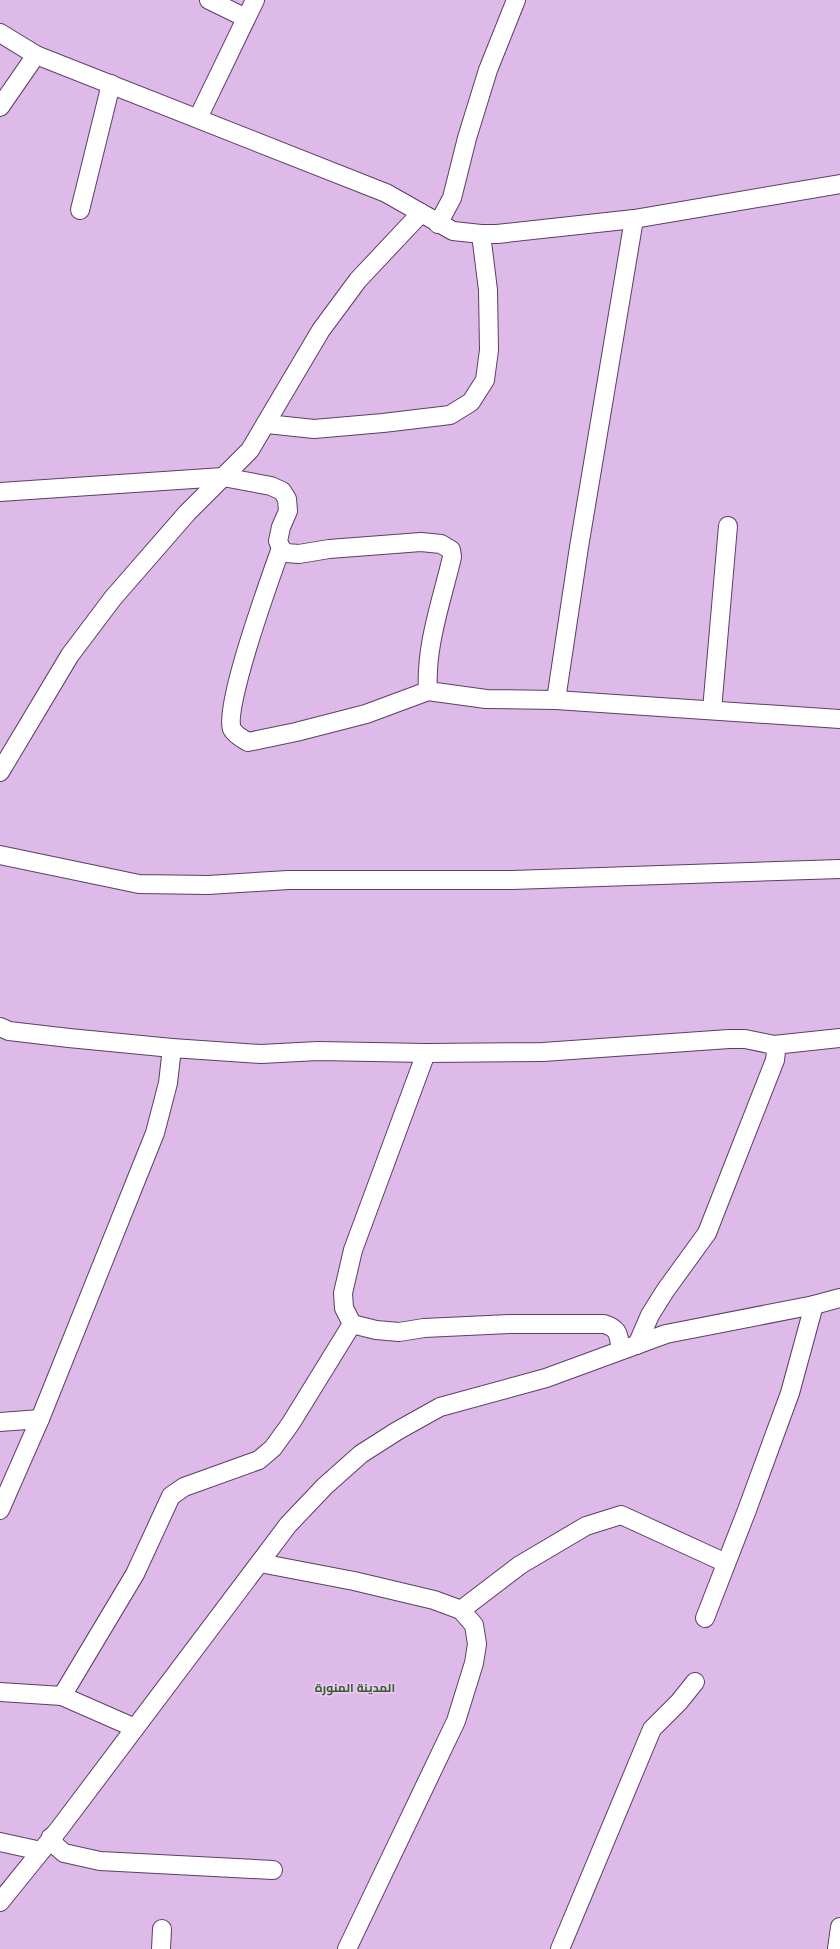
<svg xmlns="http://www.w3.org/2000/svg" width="840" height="1949" font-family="'Golos Text',Cairo,sans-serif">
<rect width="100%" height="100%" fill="#ddbae8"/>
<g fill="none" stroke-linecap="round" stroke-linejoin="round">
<g stroke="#5c3e66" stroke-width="20">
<g id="minor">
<path d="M209 0 246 18"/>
<path d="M0 33 36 55 386 193 453 231 481 234H497L634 219 840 184"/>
<path d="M0 107 36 55"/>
<path d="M198 118 255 0"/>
<path d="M80 210 111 84"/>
<path d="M438 224 452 198 467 138 488 70 516 0"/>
<path d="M267 424 314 429 383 423 450 415 471 402 485 380 489 350 488 290 481 234"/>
<path d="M0 492 223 477 271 486 282 491 287 499 288 511 281 527 278 541 281 548 286 553 299 554 329 549 421 542 441 544 451 550 452 557C442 600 425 646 428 691L486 699 556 700 840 719"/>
<path d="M281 548C271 576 223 708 232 729 235 735 243 739 248 742L296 732 366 714 428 691"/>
<path d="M556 700 579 547 634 219"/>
<path d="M712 710 728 526"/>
<path d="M0 772 70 655 113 598 187 513 250 450 321 330 358 280 421 213"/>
<path d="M0 855 139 884 208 885 288 880H512L840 869"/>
<path d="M0 1027 9 1031 69 1038 172 1048 261 1054 318 1051 426 1053 543 1052 729 1039H745L774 1045 840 1038"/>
<path d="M426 1053 353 1250 343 1293 344 1308 352 1324 376 1330 399 1332 424 1328 510 1324H604C620 1329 618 1335 621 1350"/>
<path d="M637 1345 650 1315 665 1291 707 1233 775 1060 776 1051 774 1045"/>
<path d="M0 1422 40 1419"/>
<path d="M0 1510 40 1419 155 1133 168 1083 172 1048"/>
<path d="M260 1563 354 1581 434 1600 461 1610 474 1625 477 1644 474 1663 456 1721 347 1949"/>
<path d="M461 1610 520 1565 586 1526 621 1515 726 1563"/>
<path d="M705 1618 747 1510 790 1393 814 1305"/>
<path d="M0 1692 62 1696"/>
<path d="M135 1728 62 1696 135 1574 171 1496 184 1487 259 1460 273 1448 291 1423 352 1324"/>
<path d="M51 1837 56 1846 64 1853 100 1861 273 1870"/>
<path d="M0 1842 41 1851"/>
<path d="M0 1902 59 1829 288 1525 325 1486 361 1454 397 1431 440 1407 546 1378 666 1334 814 1305 840 1298"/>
<path d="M161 1949 162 1929"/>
<path d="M560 1949 652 1729 679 1702 695 1682"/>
<path d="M837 1949 840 1927"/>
</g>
</g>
<use href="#minor" stroke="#fff" stroke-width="18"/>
</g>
<g text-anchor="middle" stroke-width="3.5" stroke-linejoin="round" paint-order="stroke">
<g font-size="12" font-weight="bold" fill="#345e24" stroke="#eac7f6">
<text x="355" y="1692">المدينة المنورة</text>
</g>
</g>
</svg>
